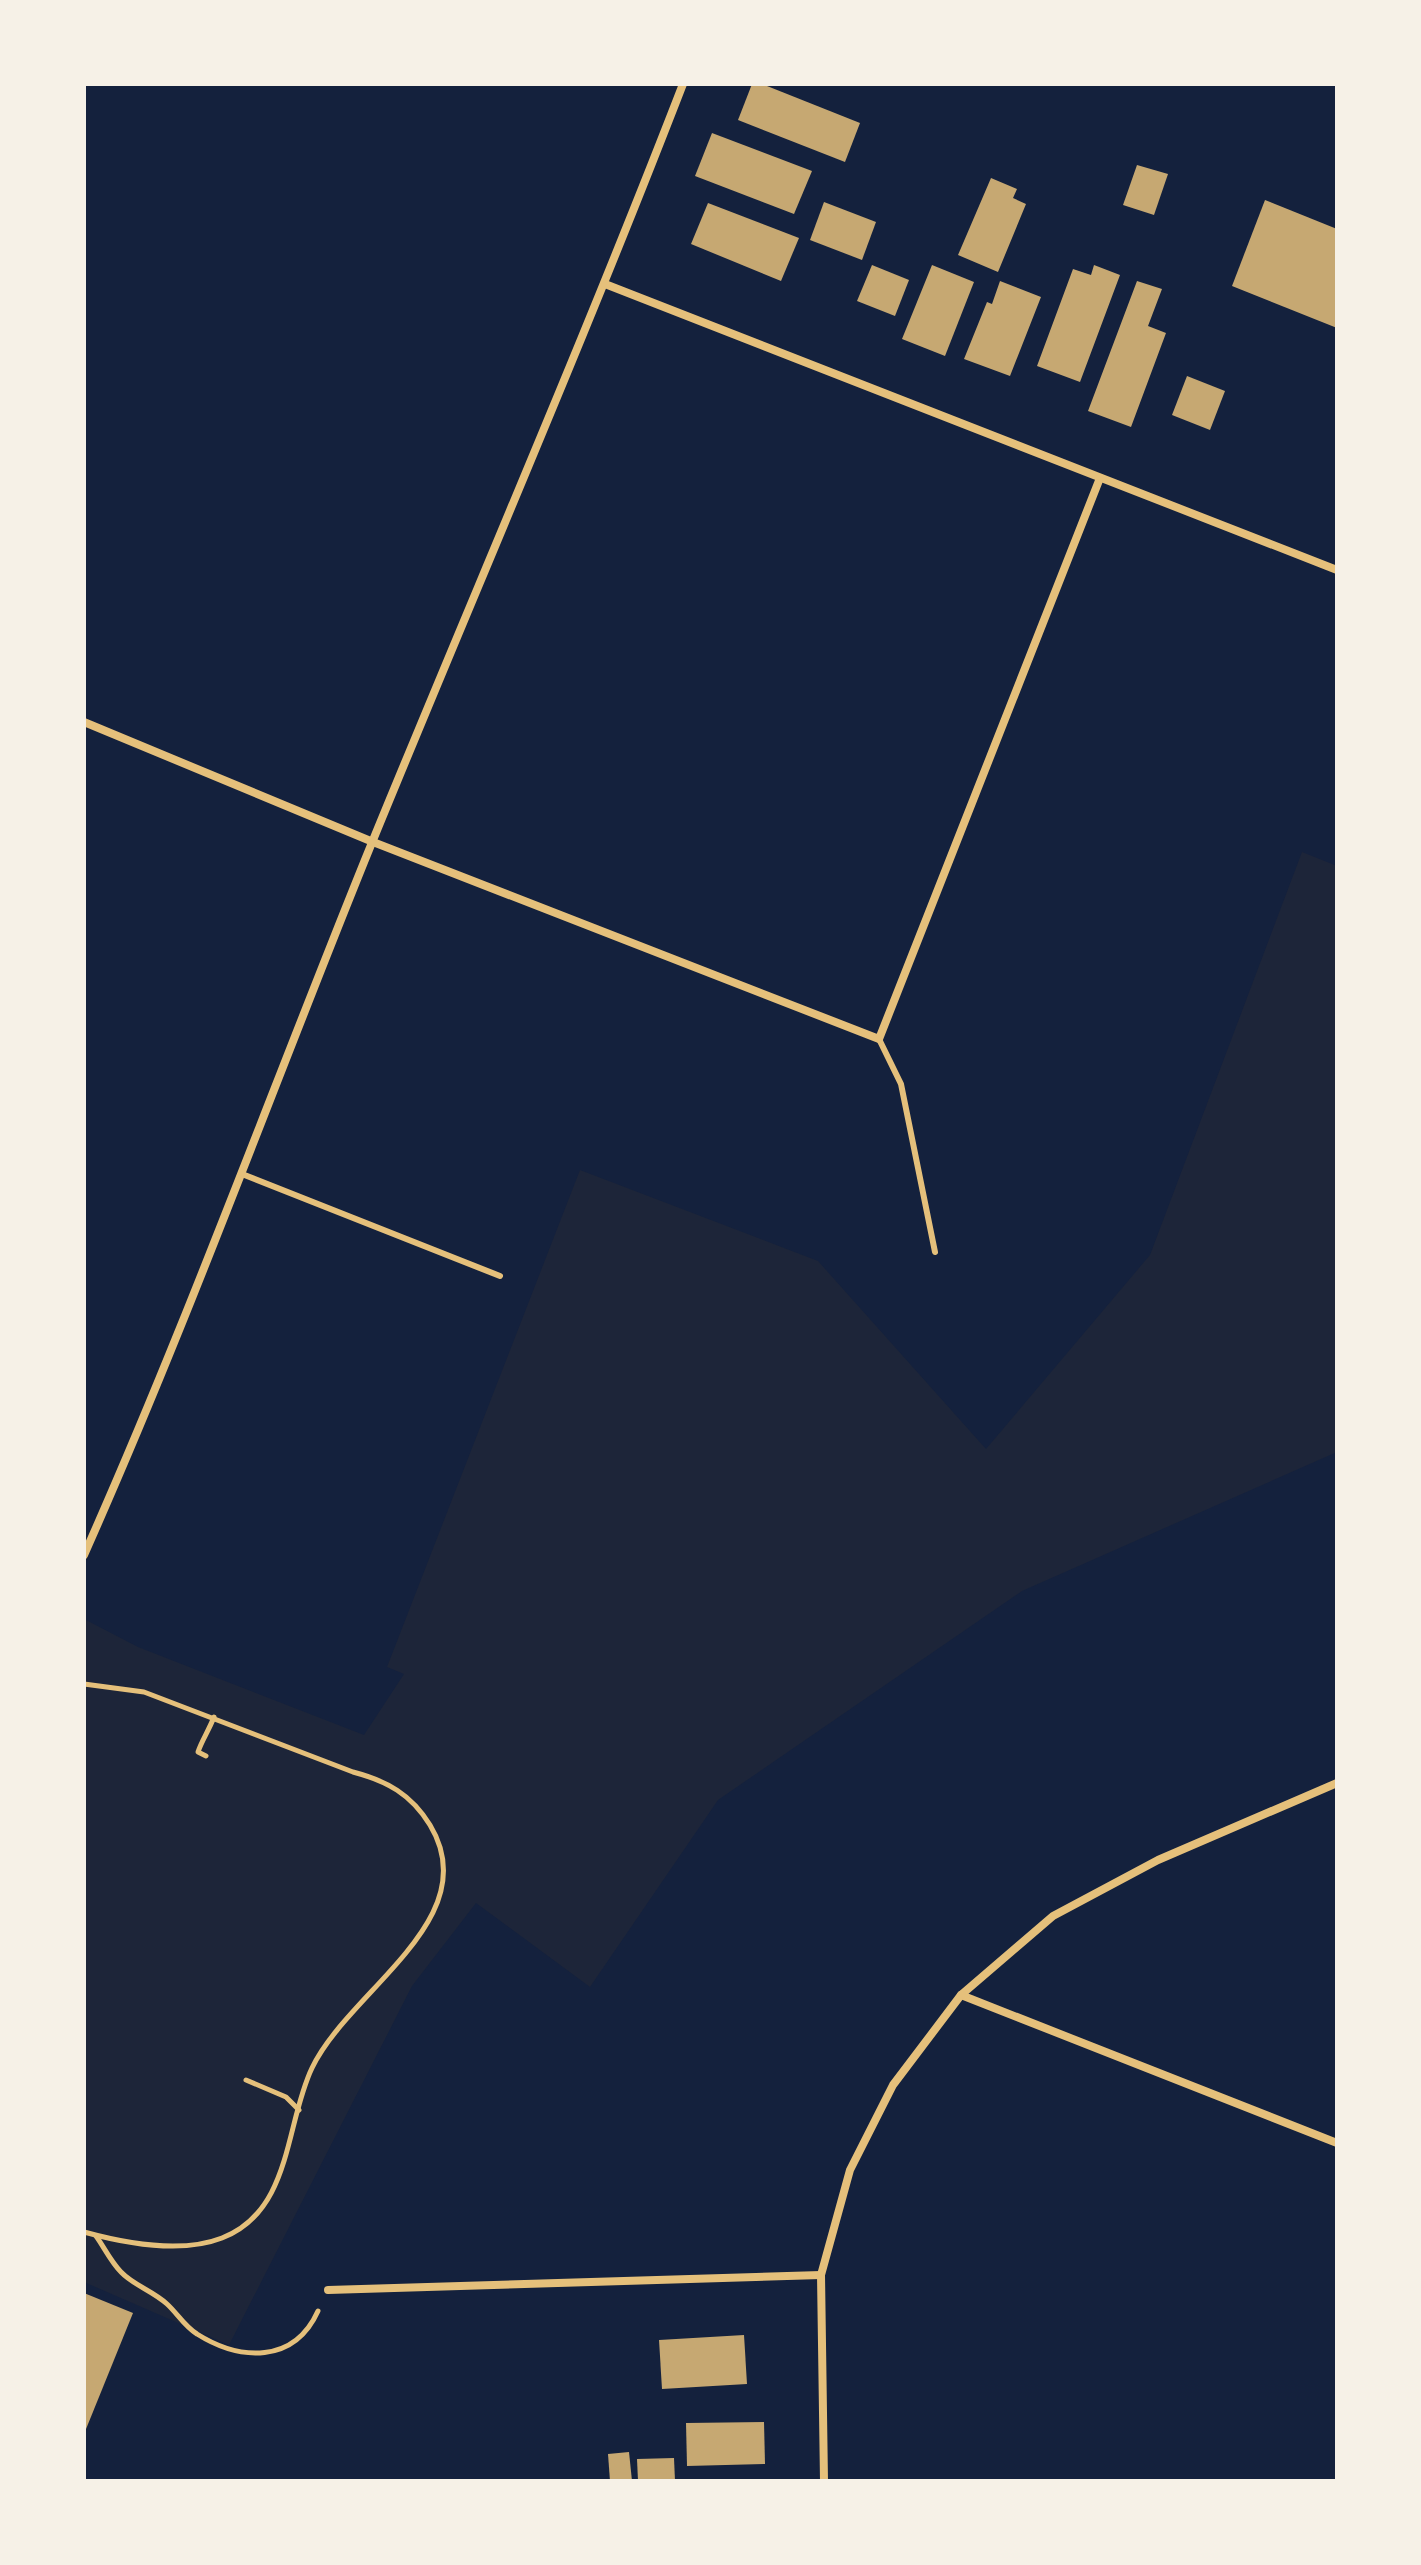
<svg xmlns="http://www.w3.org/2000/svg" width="1421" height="2565" font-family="'Alegreya Sans',sans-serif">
<rect width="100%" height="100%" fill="#14213d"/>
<path fill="#1d2539" d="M1302 852 1337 866V1452L1022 1591 718 1800 590 1987 476 1903 412 1986 229 2345 84 2282V1619L138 1647 364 1735 404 1674 387 1667 580 1170 818 1261 986 1449 1150 1255Z"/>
<g fill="#c6a872">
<path d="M752 84H762L860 123 845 162 738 120Z"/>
<path d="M712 133 812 171 794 214 695 176Z"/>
<path d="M1137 165 1168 174 1154 215 1123 205Z"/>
<path d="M991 178 1017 189 1013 198 1026 204 998 272 958 255Z"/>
<path d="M1265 200 1337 229V328L1232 286Z"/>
<path d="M824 202 876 222 862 260 810 240Z"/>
<path d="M708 203 799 238 781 281 691 244Z"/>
<path d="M872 265 909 280 895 316 857 301Z"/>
<path d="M932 265 974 282 945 356 902 339Z"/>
<path d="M1094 265 1120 275 1080 382 1037 366 1073 269 1091 275Z"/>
<path d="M1000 281 1041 297 1010 376 964 359 987 302 992 304Z"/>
<path d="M1137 281 1162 289 1148 326 1166 333 1131 427 1088 411Z"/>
<path d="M1187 376 1225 391 1210 430 1172 415Z"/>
<path d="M84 2293 133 2313 84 2434Z"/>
<path d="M744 2335 747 2384 662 2389 659 2340Z"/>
<path d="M764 2422 765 2464 687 2466 686 2423Z"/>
<path d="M629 2452 632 2481H610L608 2454Z"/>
<path d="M674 2458 675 2481H638L637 2459Z"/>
</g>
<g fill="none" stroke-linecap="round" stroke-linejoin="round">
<g stroke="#e5c07b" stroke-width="5">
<path d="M84 1684 144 1692 353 1772C387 1781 411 1794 430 1825 487 1919 349 1990 312 2068 285 2124 292 2211 222 2238 181 2254 124 2243 84 2232"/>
<path d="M206 1756 198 1752C201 1742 209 1730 214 1717"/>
<path d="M246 2080 286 2097 299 2110"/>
<path d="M96 2236C104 2247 111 2262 121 2272 133 2285 153 2291 167 2304 177 2313 185 2327 197 2334 240 2361 294 2364 318 2311"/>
</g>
<g stroke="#e5c07b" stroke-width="6">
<path d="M879 1039 901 1084 935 1252"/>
<path d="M242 1174 500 1276"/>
</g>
<g stroke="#e5c07b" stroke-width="8">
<path d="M605 284 1337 570"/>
<path d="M84 722 373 842 879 1039 1100 478"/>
<path d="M84 1555C188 1322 275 1081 371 845 475 591 584 340 683 84"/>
<path d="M961 1995 1337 2143"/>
<path d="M328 2290 821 2275"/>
<path d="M824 2481 821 2275 850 2170 893 2085 961 1995 1053 1916 1158 1860 1337 1783"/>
</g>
</g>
<rect width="1421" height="2565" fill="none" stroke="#f6f1e7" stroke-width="172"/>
</svg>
